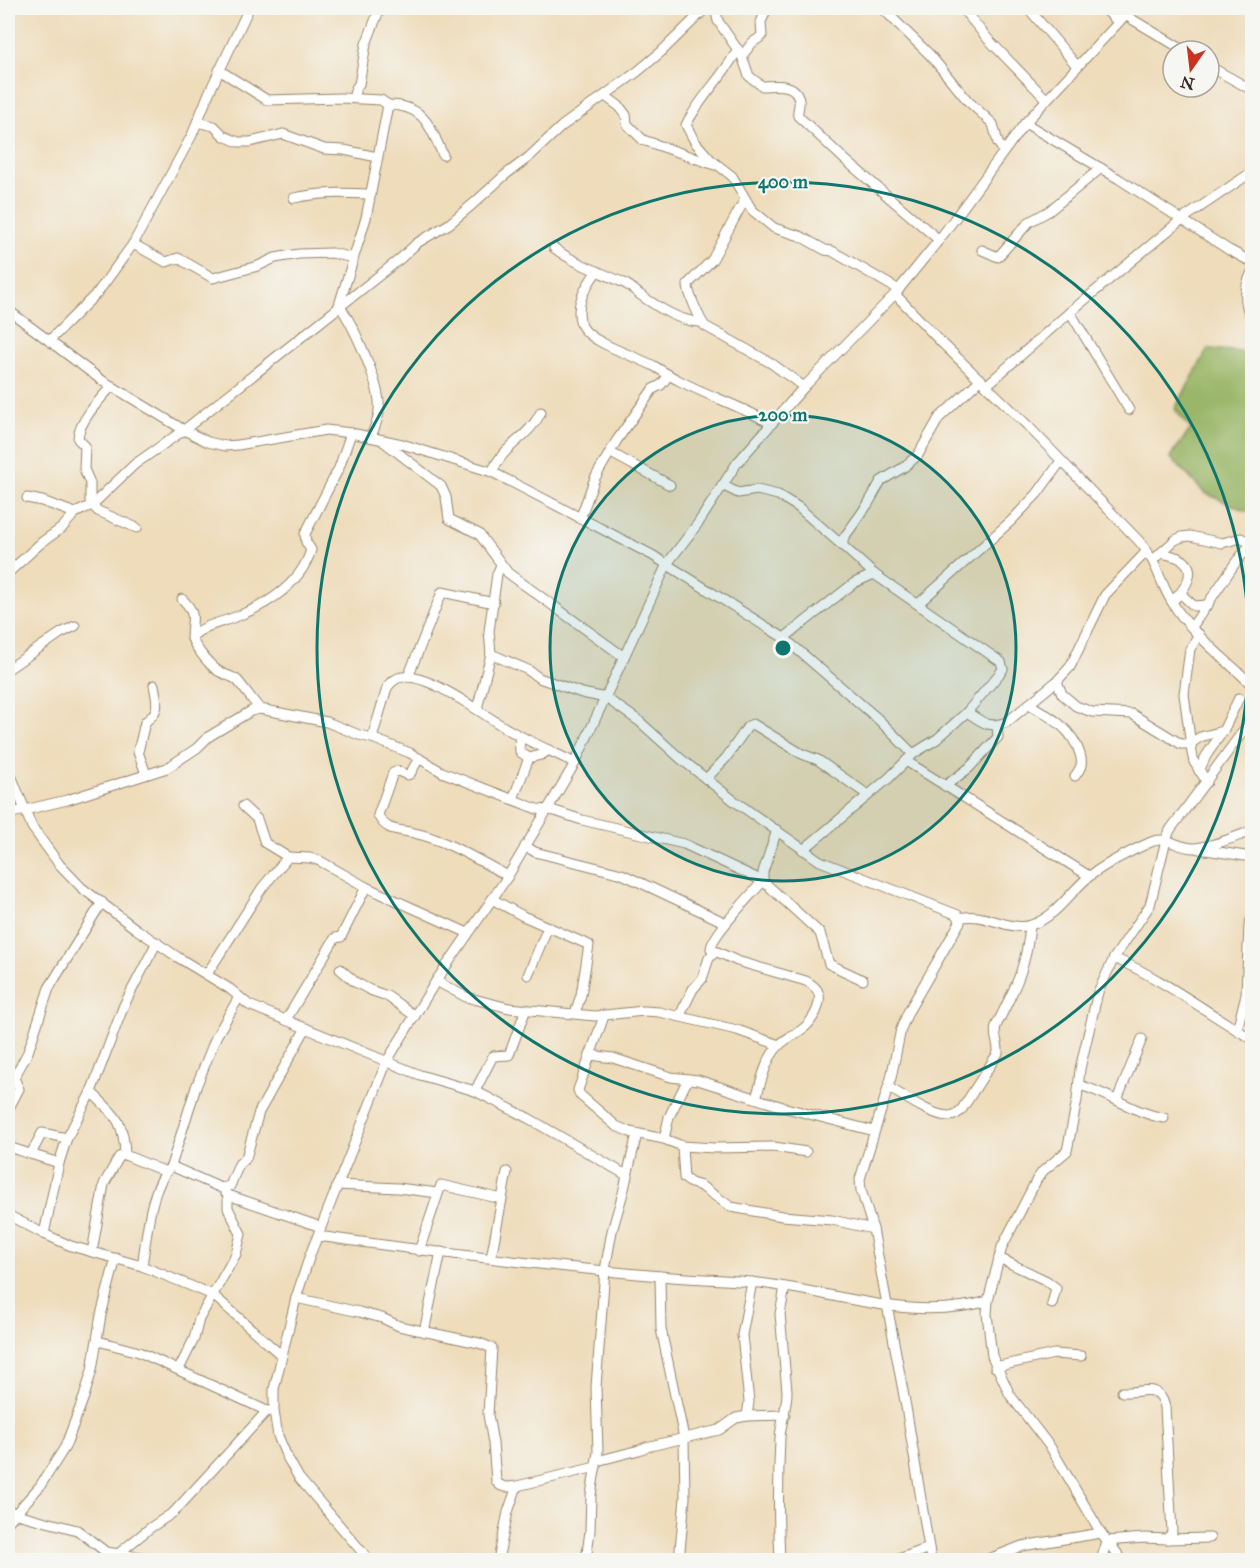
<svg xmlns="http://www.w3.org/2000/svg" width="1260" height="1568" font-family="'IM FELL Great Primer',serif">
<rect width="100%" height="100%" fill="#f6f6f2"/>
<filter id="ink" filterUnits="userSpaceOnUse"><feTurbulence type="fractalNoise" baseFrequency=".0167" numOctaves="2"/><feDisplacementMap in="SourceGraphic" scale="12" xChannelSelector="R" yChannelSelector="G"/><feConvolveMatrix kernelMatrix="1 2 1 2 8 2 1 2 1" color-interpolation-filters="sRGB"/></filter>
<filter id="wash" filterUnits="userSpaceOnUse"><feTurbulence type="fractalNoise" baseFrequency=".008" numOctaves="4" result="noise"/><feDisplacementMap in="SourceGraphic" scale="24" xChannelSelector="R" yChannelSelector="G"/><feGaussianBlur stdDeviation="1.35" result="paint"/><feColorMatrix in="noise" values="0 0 0 0 0 0 0 0 0 0 0 0 0 0 0 0 0 1.4 0 .05"/><feComposite in="paint" operator="in"/></filter>
<g filter="url(#wash)">
<rect width="100%" height="100%" fill="#eedcba"/>
<path fill="#9ab668" stroke="#6a7043" stroke-width="1.5" d="M1208 349 1252 353V510L1247 511 1205 493 1170 457 1191 429 1175 409Z"/>
</g>
<g filter="url(#ink)">
<g fill="none" stroke-linecap="round" stroke-linejoin="round">
<g stroke="#94836c" stroke-width="11">
<g id="minor">
<path d="M8 8H9"/>
<path d="M715 8 718 21 742 56 749 76 762 86C774 86 797 81 799 101 800 106 797 110 798 116L843 158 939 240"/>
<path d="M882 8 930 55 968 101 993 124 998 143 1003 150"/>
<path d="M962 8 987 38 1046 99"/>
<path d="M1028 8 1077 66"/>
<path d="M1104 8 1118 22"/>
<path d="M1125 15 1185 51"/>
<path d="M738 49C723 77 700 97 686 125L695 142 710 159 732 176 752 210 774 228 800 236 825 250 832 251 899 290"/>
<path d="M742 56 752 43 762 36 761 22 767 8"/>
<path d="M1209 66 1252 90"/>
<path d="M219 70 267 100 341 98 381 100 388 105 366 218 339 305"/>
<path d="M605 96 619 106 626 115 627 124 643 140 715 165"/>
<path d="M353 98 356 88 359 84 366 44 380 8"/>
<path d="M388 105C425 105 430 127 443 155"/>
<path d="M197 122 214 126 224 136 238 142H250L283 134 324 149 344 150 377 157"/>
<path d="M1025 123 1119 179 1229 250 1252 262"/>
<path d="M294 198C320 192 344 193 370 194"/>
<path d="M745 199 712 260 688 284C687 291 700 320 705 326L771 363 804 387"/>
<path d="M133 244 166 262 178 258 213 278 258 266 275 258 299 254 332 253 353 258"/>
<path d="M554 248C575 264 601 272 624 283 630 286 634 290 639 294 656 306 681 323 702 322"/>
<path d="M982 250 998 257 1029 222 1049 211 1101 168"/>
<path d="M597 271C586 286 573 306 582 326 590 343 638 357 654 366 662 371 670 376 678 380 708 396 741 406 770 423"/>
<path d="M1252 272C1244 287 1243 304 1252 318"/>
<path d="M895 294 939 340 1027 425 1139 541C1158 563 1158 579 1172 602 1190 633 1227 660 1252 685"/>
<path d="M339 305C353 324 382 387 379 410 379 419 374 428 371 437"/>
<path d="M8 310 100 379 184 430 208 442 225 446 238 445 326 430 351 433 402 444 492 472 652 555 784 638 878 719 913 754"/>
<path d="M1070 312 1129 410"/>
<path d="M50 340 98 292 133 244 192 135 209 93 249 8"/>
<path d="M987 385 1070 312 1181 220 1252 172"/>
<path d="M112 386C101 398 78 422 78 439L85 446 84 469 90 483V501L92 505 98 511 137 528"/>
<path d="M384 442 441 486 446 497 449 519 479 534 508 573 624 657"/>
<path d="M611 453 670 485"/>
<path d="M492 472C503 445 529 438 541 412"/>
<path d="M722 485 738 493 757 490 778 495 798 507 843 546"/>
<path d="M27 498 42 501 75 513"/>
<path d="M580 519 595 478 617 440 653 389 661 385 669 375"/>
<path d="M1147 551 1105 595 1070 667 1057 681 1062 694 1076 706 1092 712 1132 714 1181 744H1190L1200 737 1223 731"/>
<path d="M1161 553C1168 555 1178 556 1184 561 1198 573 1182 593 1172 601"/>
<path d="M1154 559 1175 540 1182 537 1190 536 1222 543 1241 538 1252 544"/>
<path d="M8 573 42 542 62 528 75 513 92 505 135 464 184 430 400 259 417 243 449 224 473 204 505 175 529 157 562 126 637 72 661 52 706 8"/>
<path d="M874 574 843 546V539L868 504 881 481 904 467 918 455 939 418 981 379"/>
<path d="M1181 594 1194 606 1208 605"/>
<path d="M182 599C203 618 184 627 195 645 200 653 212 668 220 672 225 675 232 676 237 680 245 689 252 700 260 709"/>
<path d="M918 604 1011 521 1037 494 1061 461"/>
<path d="M1192 627 1236 562 1252 543"/>
<path d="M1199 634 1190 649 1184 694 1192 753 1194 762 1207 782"/>
<path d="M191 637C208 623 218 624 238 616 269 604 301 583 311 550L306 542 305 534 339 468 351 433"/>
<path d="M784 638 854 583 874 574 1001 662 1003 669 1001 672 967 712 937 739 913 754 889 778 803 850"/>
<path d="M491 654 528 670 539 678 582 693 606 698 639 721 681 759 733 800 820 861 958 915 960 922 908 1012 901 1029 891 1078 860 1179 861 1190 873 1229 906 1407 931 1560"/>
<path d="M8 669 61 633 75 626"/>
<path d="M408 677 442 592 494 603"/>
<path d="M1029 704C1051 717 1072 728 1080 754 1083 764 1081 768 1075 776"/>
<path d="M477 709 491 654 489 631 497 574 501 565"/>
<path d="M967 712C982 722 989 729 1007 722L1057 681"/>
<path d="M519 735 520 752 529 758 541 755 549 750"/>
<path d="M372 738 387 688C391 682 395 678 402 677 431 674 483 715 509 730 530 742 553 752 575 763"/>
<path d="M419 758 410 774 407 775 398 771 393 773 378 815C386 832 398 829 414 833 447 840 477 860 508 876"/>
<path d="M906 761 1089 876"/>
<path d="M8 768 32 827 59 864 82 888 136 929 179 958 230 989 249 1005 420 1075 475 1091 528 1118 628 1176"/>
<path d="M1199 771 1206 756 1223 731 1239 698"/>
<path d="M146 774 138 752 145 722C161 711 157 702 154 685"/>
<path d="M706 779 726 758 748 726 753 724 802 754 818 760 868 795"/>
<path d="M945 786 969 768 998 737 997 726"/>
<path d="M513 799 529 758"/>
<path d="M243 806 257 819 265 843 288 857"/>
<path d="M8 814 67 800 167 768 197 748 208 737 251 711 260 709 327 722 359 735 372 738 410 753 442 772 537 809 555 811 582 820 684 844 763 881C753 893 710 937 711 949L737 961 806 981C821 989 822 997 816 1012 813 1017 810 1023 805 1027 796 1035 782 1039 775 1050 765 1063 761 1082 756 1098"/>
<path d="M777 830 763 872V881L820 933 829 964 863 980"/>
<path d="M525 846 535 852 622 874 726 923"/>
<path d="M1199 849 1252 857"/>
<path d="M492 899 523 916 589 945 581 995 575 1013"/>
<path d="M960 918C985 911 1007 932 1031 925 1057 917 1071 890 1091 875 1109 862 1131 851 1151 842 1167 835 1179 849 1195 848 1215 846 1234 837 1252 831"/>
<path d="M1114 958C1163 979 1206 1012 1252 1039"/>
<path d="M340 969 355 982 370 990 387 996 415 1016"/>
<path d="M207 974 262 888 288 857 310 858 320 861 366 887 468 933"/>
<path d="M528 975 548 927"/>
<path d="M436 981 466 997 509 1008 595 1016 644 1011 659 1012 737 1030 779 1045"/>
<path d="M680 1015 693 989 702 979 709 958 715 952"/>
<path d="M604 1016 578 1090 580 1095 616 1126 630 1132 664 1139 682 1146 714 1148 774 1147 806 1152"/>
<path d="M286 1020 335 938 341 937 366 887"/>
<path d="M1237 1030 1246 994 1249 926 1252 918"/>
<path d="M590 1055 613 1058 671 1077 698 1080 786 1108 874 1131"/>
<path d="M1079 1085C1109 1093 1134 1113 1164 1118"/>
<path d="M888 1087C904 1096 931 1116 949 1116 955 1116 958 1113 962 1109L998 1053C999 1043 993 1036 996 1026 1015 988 1026 969 1030 926"/>
<path d="M475 1091 493 1056 509 1055 526 1009"/>
<path d="M91 1092C115 1115 124 1120 125 1155"/>
<path d="M1117 1100 1142 1039"/>
<path d="M8 1110 19 1089 14 1078 28 1052 49 988 102 902"/>
<path d="M664 1139 669 1117 688 1079"/>
<path d="M682 1146 684 1178 691 1183 701 1186 731 1207 782 1216 832 1220 873 1229"/>
<path d="M8 1147 59 1163"/>
<path d="M31 1154 42 1133 67 1138"/>
<path d="M171 1166 221 1188 230 1186 239 1164 246 1158 259 1112 306 1028"/>
<path d="M337 1185 398 1188 438 1193"/>
<path d="M225 1192 228 1195 321 1227"/>
<path d="M8 1215 42 1233 71 1246 142 1266 213 1295 282 1356"/>
<path d="M44 1234 59 1163 67 1138 91 1092 124 1005 157 942"/>
<path d="M318 1236C431 1252 546 1266 660 1276 690 1279 720 1279 750 1282 829 1289 908 1324 988 1301"/>
<path d="M419 1251 441 1185 502 1199"/>
<path d="M92 1252 104 1184 119 1157 125 1155 166 1172"/>
<path d="M491 1258 507 1172"/>
<path d="M999 1258 1047 1281 1056 1288 1052 1304"/>
<path d="M142 1266C147 1236 149 1189 171 1166L196 1087 216 1037 239 997"/>
<path d="M660 1276 661 1329 684 1438 685 1498 679 1560"/>
<path d="M296 1298 359 1312 382 1318 399 1326 479 1343 492 1348 488 1415 493 1443 496 1481C501 1489 509 1487 517 1486L596 1467"/>
<path d="M424 1332 441 1252"/>
<path d="M98 1341 139 1352 267 1411H272"/>
<path d="M995 1367 1054 1354 1081 1356"/>
<path d="M179 1369 194 1339 199 1319 236 1254 241 1234 228 1208V1195"/>
<path d="M747 1416 749 1402 742 1335 752 1282"/>
<path d="M597 1461 639 1450 646 1447 719 1430 736 1418 747 1416 785 1415"/>
<path d="M8 1509 13 1513 77 1530 106 1552 160 1560"/>
<path d="M8 1522 40 1486 65 1447 84 1397 92 1370 101 1315 116 1258"/>
<path d="M1167 1539 1210 1538"/>
<path d="M106 1560 118 1554 150 1528 174 1512 267 1411"/>
<path d="M369 1560 299 1478 287 1457 278 1436 274 1411V1389L296 1298 310 1255 387 1061 436 981 508 876 575 763 667 564 699 522 737 463 804 387 895 294 939 240 1025 123 1132 8"/>
<path d="M498 1560 508 1512 517 1486"/>
<path d="M586 1560 590 1531 591 1495 598 1452 596 1387 605 1270 612 1231 623 1193 637 1134"/>
<path d="M780 1560C778 1519 778 1479 780 1438 781 1422 787 1408 787 1391L780 1314 785 1287"/>
<path d="M896 1560 929 1548"/>
<path d="M986 1560 1022 1546 1101 1533"/>
<path d="M1101 1560 1107 1541 1144 1538 1167 1539 1172 1533 1165 1407C1159 1382 1143 1393 1122 1392"/>
<path d="M1120 1560 1117 1553 1101 1533 1051 1448 1010 1395 992 1356 987 1314 988 1301 1002 1247 1037 1179 1043 1171 1067 1151 1077 1100 1080 1069 1098 992 1114 958 1150 905 1166 840 1170 830 1244 730 1252 723"/>
</g>
</g>
<use href="#minor" stroke="#fff" stroke-width="9"/>
</g>
</g>
<circle cx="783" cy="648" r="233" fill="#0f766e" fill-opacity=".12"/>
<g fill="none" stroke="#0f766e" stroke-width="3">
<circle cx="783" cy="648" r="233"/>
<circle cx="783" cy="648" r="466"/>
</g>
<circle cx="783" cy="648" r="9" fill="#0f766e" stroke="#f6f6f2" stroke-width="3"/>
<g font-size="18" text-anchor="middle" font-weight="bold" fill="#0f766e" stroke="#f6f6f2" stroke-width="4.5" stroke-linejoin="round" paint-order="stroke">
<text x="783" y="188">400 m</text>
<text x="783" y="421">200 m</text>
</g>
<rect width="1260" height="1568" fill="none" stroke="#f6f6f2" stroke-width="30"/>
<g transform="translate(1191 69) rotate(194)"><circle r="28" fill="#f6f6f2" stroke="#aba49d" stroke-width="1.5"/>
<path d="M0-4.5L10 22L0 15L-10 22Z" fill="#c8321e"/>
<text y="-9" font-size="16" font-weight="bold" text-anchor="middle" fill="#3b2a1e">N</text>
</g>
</svg>
